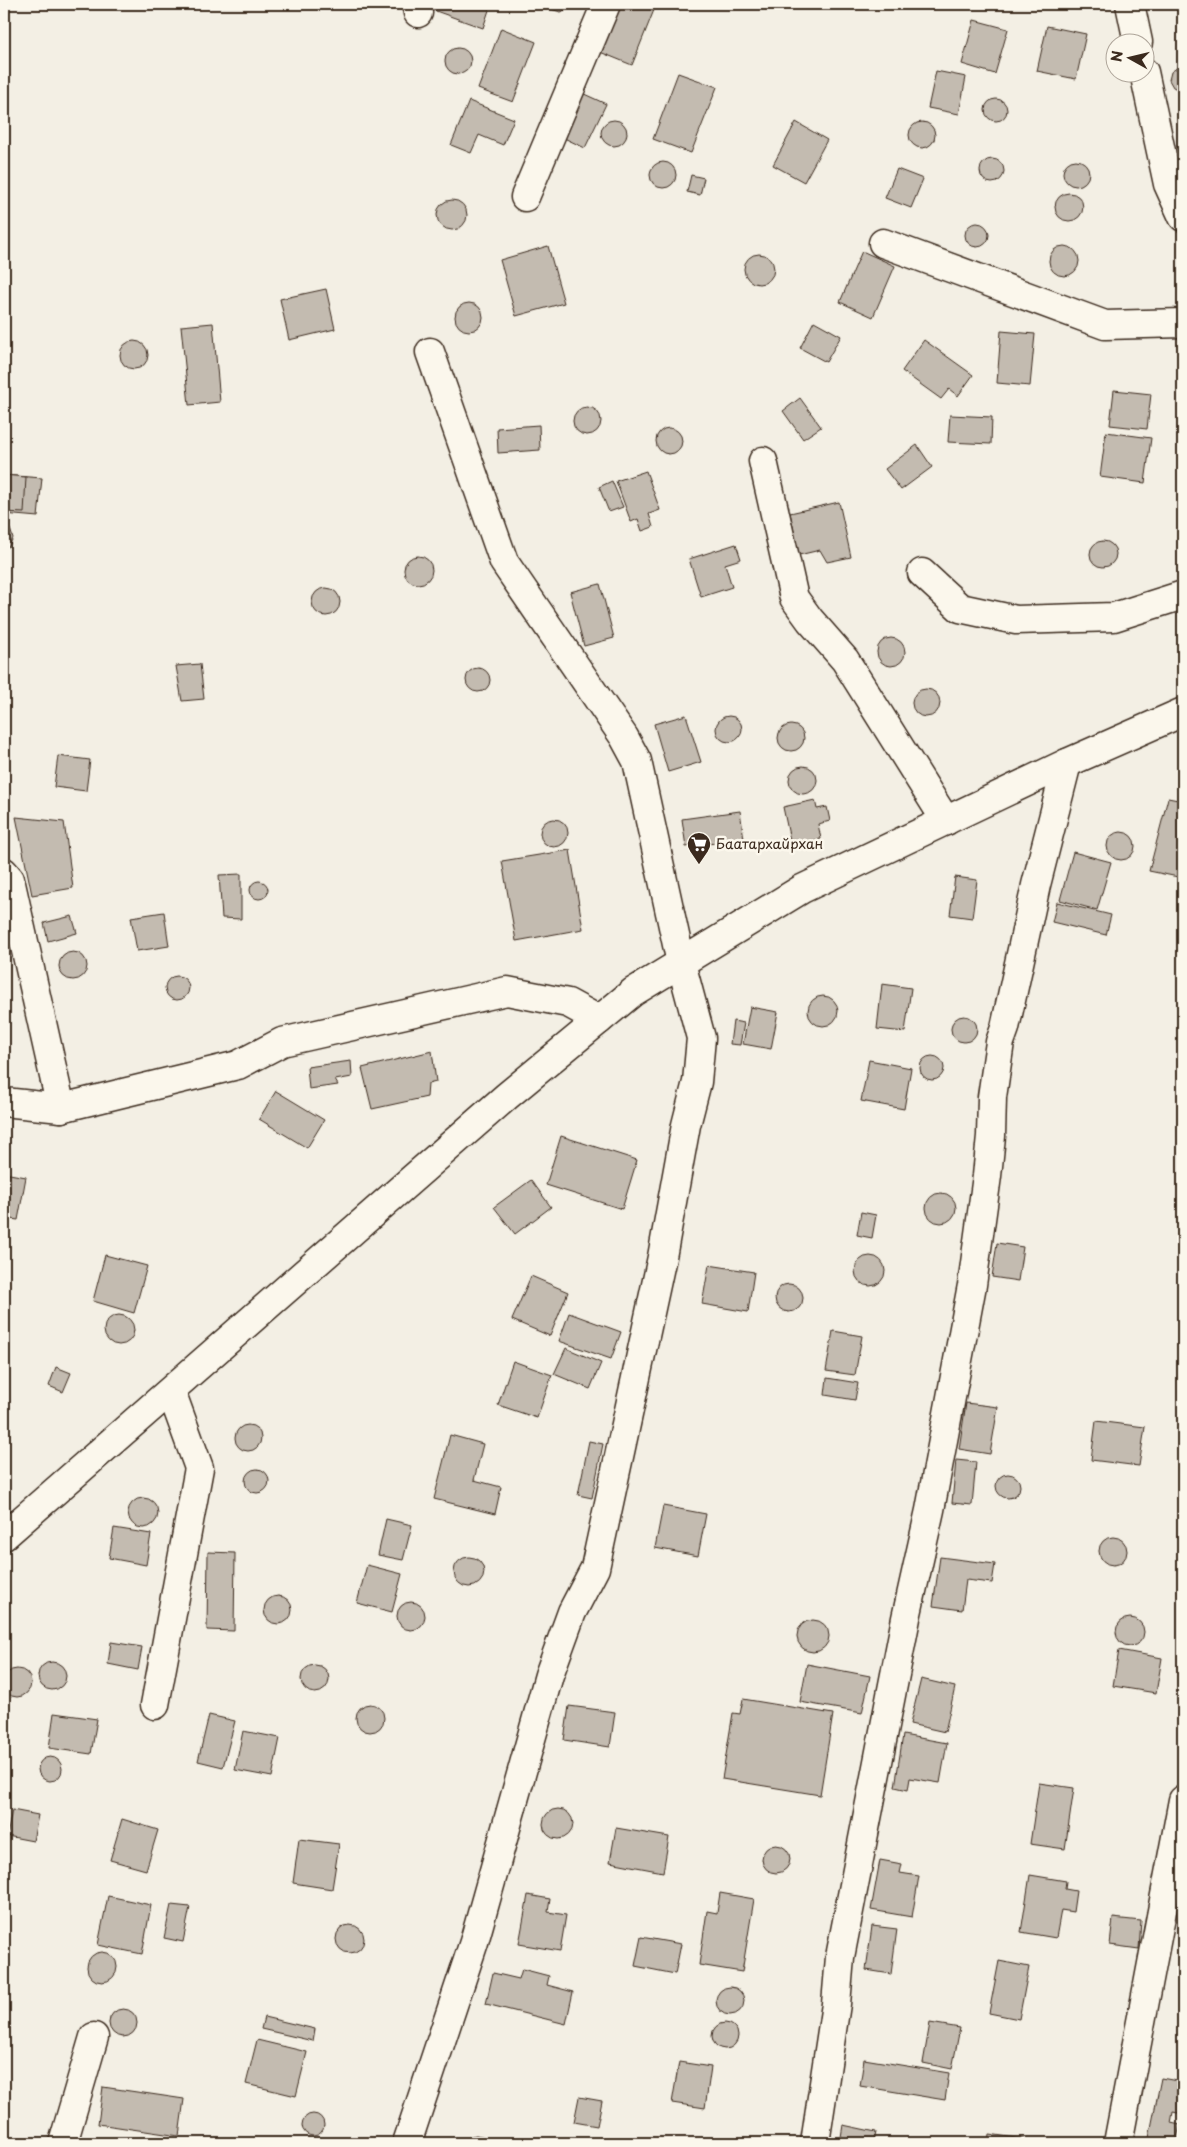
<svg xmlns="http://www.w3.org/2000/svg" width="1187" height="2147" font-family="'Playpen Sans',sans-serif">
<rect width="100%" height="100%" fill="#f3efe4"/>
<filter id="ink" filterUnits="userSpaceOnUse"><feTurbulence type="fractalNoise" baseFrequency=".02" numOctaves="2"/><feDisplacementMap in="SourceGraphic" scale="10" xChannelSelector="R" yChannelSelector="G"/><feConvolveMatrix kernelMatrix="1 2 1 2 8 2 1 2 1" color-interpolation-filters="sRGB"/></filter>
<g filter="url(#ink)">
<g fill="#c3bbb0" stroke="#3b2a1e">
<path d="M436 4H491L483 28 433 10Z"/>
<path d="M545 4H573L566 10 561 12 550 9Z"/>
<path d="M619 4H638L654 10 632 65 600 52Z"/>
<path d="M974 20 1008 29 995 74 962 64Z"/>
<path d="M1047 26 1086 34 1076 79 1037 71Z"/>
<path d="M501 28 536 42 513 102 478 89Z"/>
<circle cx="458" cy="61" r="13"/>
<path d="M1181 65 1183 66V90L1181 91 1173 87 1169 80 1171 72Z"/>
<path d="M936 71 966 77 959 114 928 108Z"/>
<path d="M678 73 717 87 691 153 653 139Z"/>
<path d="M582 93 606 104 585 148 562 137Z"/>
<circle cx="996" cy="110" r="11"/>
<path d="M469 101 514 119 503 145 479 135 471 153 451 145Z"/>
<circle cx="614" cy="133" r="13"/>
<circle cx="922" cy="135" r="13"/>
<path d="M796 122 827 140 804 182 773 165Z"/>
<circle cx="992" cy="171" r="12"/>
<circle cx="1076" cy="173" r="13"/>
<circle cx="663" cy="175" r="13"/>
<path d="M897 169 923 179 911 208 885 198Z"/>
<path d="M691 175 704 178 700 195 687 192Z"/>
<circle cx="1069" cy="207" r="14"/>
<circle cx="452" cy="215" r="15"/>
<circle cx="977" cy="235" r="12"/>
<path d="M548 246 564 303 516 316 500 260Z"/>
<circle cx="1064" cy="261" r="15"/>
<path d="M862 251 895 266 873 317 840 302Z"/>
<circle cx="759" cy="269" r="15"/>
<path d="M326 289 335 329 289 340 280 299Z"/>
<circle cx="469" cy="317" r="14"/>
<path d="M814 321 841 336 826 362 800 348Z"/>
<path d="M213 323 220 402 189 405 181 326Z"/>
<path d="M1001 331 1035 334 1030 386 997 383Z"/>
<path d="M924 340 973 375 958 396 949 389 941 399 902 371Z"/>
<circle cx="134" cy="355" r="14"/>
<path d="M1114 390 1151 394 1147 429 1110 425Z"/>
<path d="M800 398 821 427 803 439 783 411Z"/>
<circle cx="587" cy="421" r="14"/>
<path d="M950 415 992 417 991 444 948 442Z"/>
<path d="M539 425 540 450 498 453 497 428Z"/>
<circle cx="669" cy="441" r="13"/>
<path d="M1106 432 1151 438 1145 483 1100 477Z"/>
<path d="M917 445 932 467 901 490 885 469Z"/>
<path d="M646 471 660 510 649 514 653 527 642 531 638 519 631 522 616 481Z"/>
<path d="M4 475 42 478 38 517 4 514Z"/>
<path d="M4 475 26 477 24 513 4 512Z"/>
<path d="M612 481 623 507 609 512 599 487Z"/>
<path d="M839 502 851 557 827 562 820 550 799 555 790 513Z"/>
<path d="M4 525 10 529 13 538 9 546 4 551Z"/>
<circle cx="1103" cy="554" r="13"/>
<path d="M736 544 741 559 725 564 732 587 701 597 689 559Z"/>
<circle cx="418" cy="570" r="14"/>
<path d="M600 584 614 638 584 646 570 592Z"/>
<circle cx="326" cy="602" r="14"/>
<circle cx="891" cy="652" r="14"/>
<path d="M200 664 204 699 182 701 176 666Z"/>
<circle cx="478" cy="680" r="12"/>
<circle cx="926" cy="703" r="14"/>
<path d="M686 715 701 762 668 772 654 724Z"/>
<circle cx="729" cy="729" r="13"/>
<circle cx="791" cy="738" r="13"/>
<path d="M58 756 90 760 86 791 54 787Z"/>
<circle cx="803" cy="780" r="14"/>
<path d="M1168 798 1183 801V878L1149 871Z"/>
<path d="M815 800 817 809 827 807 830 821 818 824 821 839 791 845 783 807Z"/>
<path d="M740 811 744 839 686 847 682 819Z"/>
<path d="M16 817 64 822 73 888 32 895Z"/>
<circle cx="554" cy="833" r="14"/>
<circle cx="1121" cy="846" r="14"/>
<path d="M570 850 583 929 516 941 502 861Z"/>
<path d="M1073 852 1111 862 1097 910 1060 900Z"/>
<path d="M241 874V919L222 918 219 875Z"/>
<path d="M955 877 977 880 972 918 950 915Z"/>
<circle cx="259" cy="890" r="9"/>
<path d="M1057 902 1111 915 1106 935 1052 922Z"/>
<path d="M164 912 169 946 137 951 131 917Z"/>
<path d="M72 916 77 933 48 941 44 923Z"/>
<circle cx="73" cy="966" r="14"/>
<circle cx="177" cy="988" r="12"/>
<path d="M882 984 911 988 905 1032 877 1029Z"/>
<circle cx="823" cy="1011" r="15"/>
<path d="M750 1007 778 1012 771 1049 743 1044Z"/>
<circle cx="964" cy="1029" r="13"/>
<path d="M733 1021 744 1023 740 1045 730 1044Z"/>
<path d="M432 1051 436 1082 428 1084 427 1097 372 1109 362 1068Z"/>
<circle cx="932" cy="1068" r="12"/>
<path d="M869 1060 911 1068 904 1109 861 1101Z"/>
<path d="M351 1061 352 1077 335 1080 338 1085 309 1089 307 1067Z"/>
<path d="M276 1091 324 1120 307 1148 259 1119Z"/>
<path d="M561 1136 637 1160 622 1209 546 1185Z"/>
<path d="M4 1173 26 1177 18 1220 4 1218Z"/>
<path d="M531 1180 551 1207 515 1234 494 1207Z"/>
<circle cx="941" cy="1208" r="15"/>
<path d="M861 1212 876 1215 872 1238 857 1235Z"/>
<path d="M997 1243 1023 1247 1018 1281 992 1277Z"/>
<path d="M105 1255 147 1266 134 1313 93 1301Z"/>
<circle cx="870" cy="1271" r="15"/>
<path d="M709 1265 754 1272 748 1312 702 1304Z"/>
<path d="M531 1276 568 1292 550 1336 512 1320Z"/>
<circle cx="789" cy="1298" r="14"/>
<path d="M569 1313 621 1332 611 1359 559 1341Z"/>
<circle cx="119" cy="1330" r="15"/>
<path d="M833 1331 862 1336 855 1375 826 1371Z"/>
<path d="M566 1348 601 1363 590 1389 554 1374Z"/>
<path d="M513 1361 552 1375 537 1418 498 1405Z"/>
<path d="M56 1367 71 1373 63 1392 49 1386Z"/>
<path d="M827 1378 858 1383 855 1400 825 1395Z"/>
<path d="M966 1403 998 1407 990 1454 959 1449Z"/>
<path d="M1096 1421 1145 1427 1139 1466 1091 1460Z"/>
<circle cx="248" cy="1438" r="13"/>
<path d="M450 1435 483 1444 474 1480 501 1487 495 1514 434 1499Z"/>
<path d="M589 1441 603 1444 592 1498 578 1495Z"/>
<path d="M956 1460 976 1462 972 1505 952 1503Z"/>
<circle cx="257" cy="1481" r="12"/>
<circle cx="1008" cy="1486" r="12"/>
<circle cx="143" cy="1513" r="15"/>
<path d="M663 1506 706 1514 698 1556 655 1548Z"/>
<path d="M386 1519 412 1525 403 1560 378 1555Z"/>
<path d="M114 1528 151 1534 146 1565 109 1558Z"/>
<circle cx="1113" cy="1551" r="14"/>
<path d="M208 1552 235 1553 234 1631 207 1630Z"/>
<path d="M940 1557 995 1564 992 1583 966 1580 962 1610 933 1606Z"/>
<circle cx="469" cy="1572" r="15"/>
<path d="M367 1565 402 1574 392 1612 357 1603Z"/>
<circle cx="278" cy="1610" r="14"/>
<circle cx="411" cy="1616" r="14"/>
<circle cx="1130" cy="1632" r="14"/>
<circle cx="813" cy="1636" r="16"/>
<path d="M111 1642 142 1647 138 1670 108 1664Z"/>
<path d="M1119 1650 1162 1658 1156 1693 1113 1686Z"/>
<circle cx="52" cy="1676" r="14"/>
<path d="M807 1664 870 1676 862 1713 800 1702Z"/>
<circle cx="315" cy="1679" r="14"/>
<circle cx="17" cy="1683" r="14"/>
<path d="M921 1679 955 1687 945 1732 910 1724Z"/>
<path d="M743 1699 833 1714 820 1795 722 1779 733 1713 740 1714Z"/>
<circle cx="370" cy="1718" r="14"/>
<path d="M569 1706 615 1712 610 1747 564 1740Z"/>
<path d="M54 1713 97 1719 91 1754 49 1748Z"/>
<path d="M209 1715 235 1721 223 1767 198 1761Z"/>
<path d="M243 1731 280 1738 272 1777 235 1770Z"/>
<path d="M903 1735 947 1743 940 1783 910 1778 908 1790 895 1787Z"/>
<circle cx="50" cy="1769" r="12"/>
<path d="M1039 1783 1074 1788 1065 1849 1030 1844Z"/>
<circle cx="558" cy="1824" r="15"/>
<path d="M12 1810 38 1815 33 1841 7 1836Z"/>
<path d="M122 1819 158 1830 146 1870 110 1860Z"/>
<path d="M616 1828 669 1837 663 1872 610 1862Z"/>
<path d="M299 1839 339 1844 332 1889 293 1883Z"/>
<circle cx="776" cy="1859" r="14"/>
<path d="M880 1860 902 1864 900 1873 919 1876 912 1917 871 1910Z"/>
<path d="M1030 1875 1066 1881 1065 1889 1076 1891 1073 1912 1061 1910 1056 1938 1021 1932Z"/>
<path d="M720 1893 754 1899 742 1972 699 1965 707 1911 717 1913Z"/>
<path d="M528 1895 550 1899 548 1912 566 1915 560 1951 519 1944Z"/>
<path d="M108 1896 151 1905 142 1954 98 1945Z"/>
<path d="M171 1905 190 1907 183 1942 164 1938Z"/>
<path d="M1113 1918 1141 1921 1139 1949 1110 1945Z"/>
<circle cx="350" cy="1939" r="14"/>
<path d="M872 1926 897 1929 891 1974 866 1970Z"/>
<path d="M641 1937 681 1944 675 1974 635 1966Z"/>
<circle cx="102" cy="1967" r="15"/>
<path d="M999 1961 1029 1967 1019 2019 989 2013Z"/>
<path d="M522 1969 549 1976 547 1985 573 1992 566 2024 486 2004 493 1973 519 1979Z"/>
<circle cx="730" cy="2001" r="14"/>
<circle cx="123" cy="2023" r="14"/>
<path d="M264 2017 315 2029 313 2041 261 2029Z"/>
<circle cx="725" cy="2036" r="13"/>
<path d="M930 2023 960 2028 952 2069 923 2063Z"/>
<path d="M257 2040 307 2052 296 2096 246 2084Z"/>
<path d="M864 2059 949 2073 945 2100 860 2086Z"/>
<path d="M679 2062 711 2067 705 2108 672 2103Z"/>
<path d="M1161 2078 1183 2082V2114L1173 2112 1171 2123 1180 2125 1176 2143H1148Z"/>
<path d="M103 2087 184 2099 179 2136 98 2124Z"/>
<path d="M579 2097 602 2101 597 2126 574 2122Z"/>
<circle cx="313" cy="2125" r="11"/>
<path d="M843 2125 876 2132 874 2143H840Z"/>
<path d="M989 2134 1043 2142V2143H988Z"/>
<path d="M476 2135 486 2137 492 2143H465L471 2136Z"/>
</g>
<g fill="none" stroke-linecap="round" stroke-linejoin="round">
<g stroke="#3b2a1e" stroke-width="31">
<g id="street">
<path d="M416 4 418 13"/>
<path d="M1130 4 1138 42"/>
<path d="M1144 72 1168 184 1183 217"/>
<path d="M525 197 606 4"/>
<path d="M883 243 1105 325 1183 323"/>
<path d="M763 461 794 598 810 620 845 660 946 821"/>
<path d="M922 573 960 608 1016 620 1114 617 1183 595"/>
<path d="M4 872 10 879 61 1108"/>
<path d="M4 1102 61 1108 238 1065 282 1042 507 991 568 1003 599 1020"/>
<path d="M155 1705 199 1468 171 1391"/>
<path d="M63 2143 94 2037"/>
<path d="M407 2143 474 1942 549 1675 572 1612 595 1568 662 1257 686 1125 697 1082 701 1038 681 963 637 761 624 737 504 562 430 352"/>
<path d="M815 2143 836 2004 840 1957 906 1618 930 1510 972 1285 987 1176 991 1136 992 1097 1000 1042 1005 1028 1036 885 1067 763"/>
<path d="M1118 2143 1183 1800"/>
</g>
</g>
<g stroke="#3b2a1e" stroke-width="31">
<path id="secondary" d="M4 1536 507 1096 633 992 802 889 1067 763 1183 712"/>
</g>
<use href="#street" stroke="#fbf7ec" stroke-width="28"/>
<use href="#secondary" stroke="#fbf7ec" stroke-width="28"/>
</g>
</g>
<defs>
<g id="supermarket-pin" transform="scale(1.25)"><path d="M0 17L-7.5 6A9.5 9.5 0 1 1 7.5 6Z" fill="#3b2a1e" stroke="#fbf7ec"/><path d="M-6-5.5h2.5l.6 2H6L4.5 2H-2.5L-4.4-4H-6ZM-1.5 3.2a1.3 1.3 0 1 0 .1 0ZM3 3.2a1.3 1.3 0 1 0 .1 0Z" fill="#fff"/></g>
</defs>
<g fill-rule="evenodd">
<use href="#supermarket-pin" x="699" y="844"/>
</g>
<g text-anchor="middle" stroke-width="5" stroke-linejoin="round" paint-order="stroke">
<g font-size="14" fill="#3b2a1e" stroke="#fbf7ec" text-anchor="start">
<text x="716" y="849">Баатархайрхан</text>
</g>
</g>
<rect width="1187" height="2147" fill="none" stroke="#fbf7ec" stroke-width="20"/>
<rect x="10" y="10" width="1167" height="2127" fill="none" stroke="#3b2a1e" stroke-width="2" filter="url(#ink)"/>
<g transform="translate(1130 58) rotate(278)"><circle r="24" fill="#fbf7ec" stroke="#aea59a"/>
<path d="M0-4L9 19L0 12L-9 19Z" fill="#3b2a1e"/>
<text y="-8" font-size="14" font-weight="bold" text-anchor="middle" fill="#3b2a1e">N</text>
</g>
</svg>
